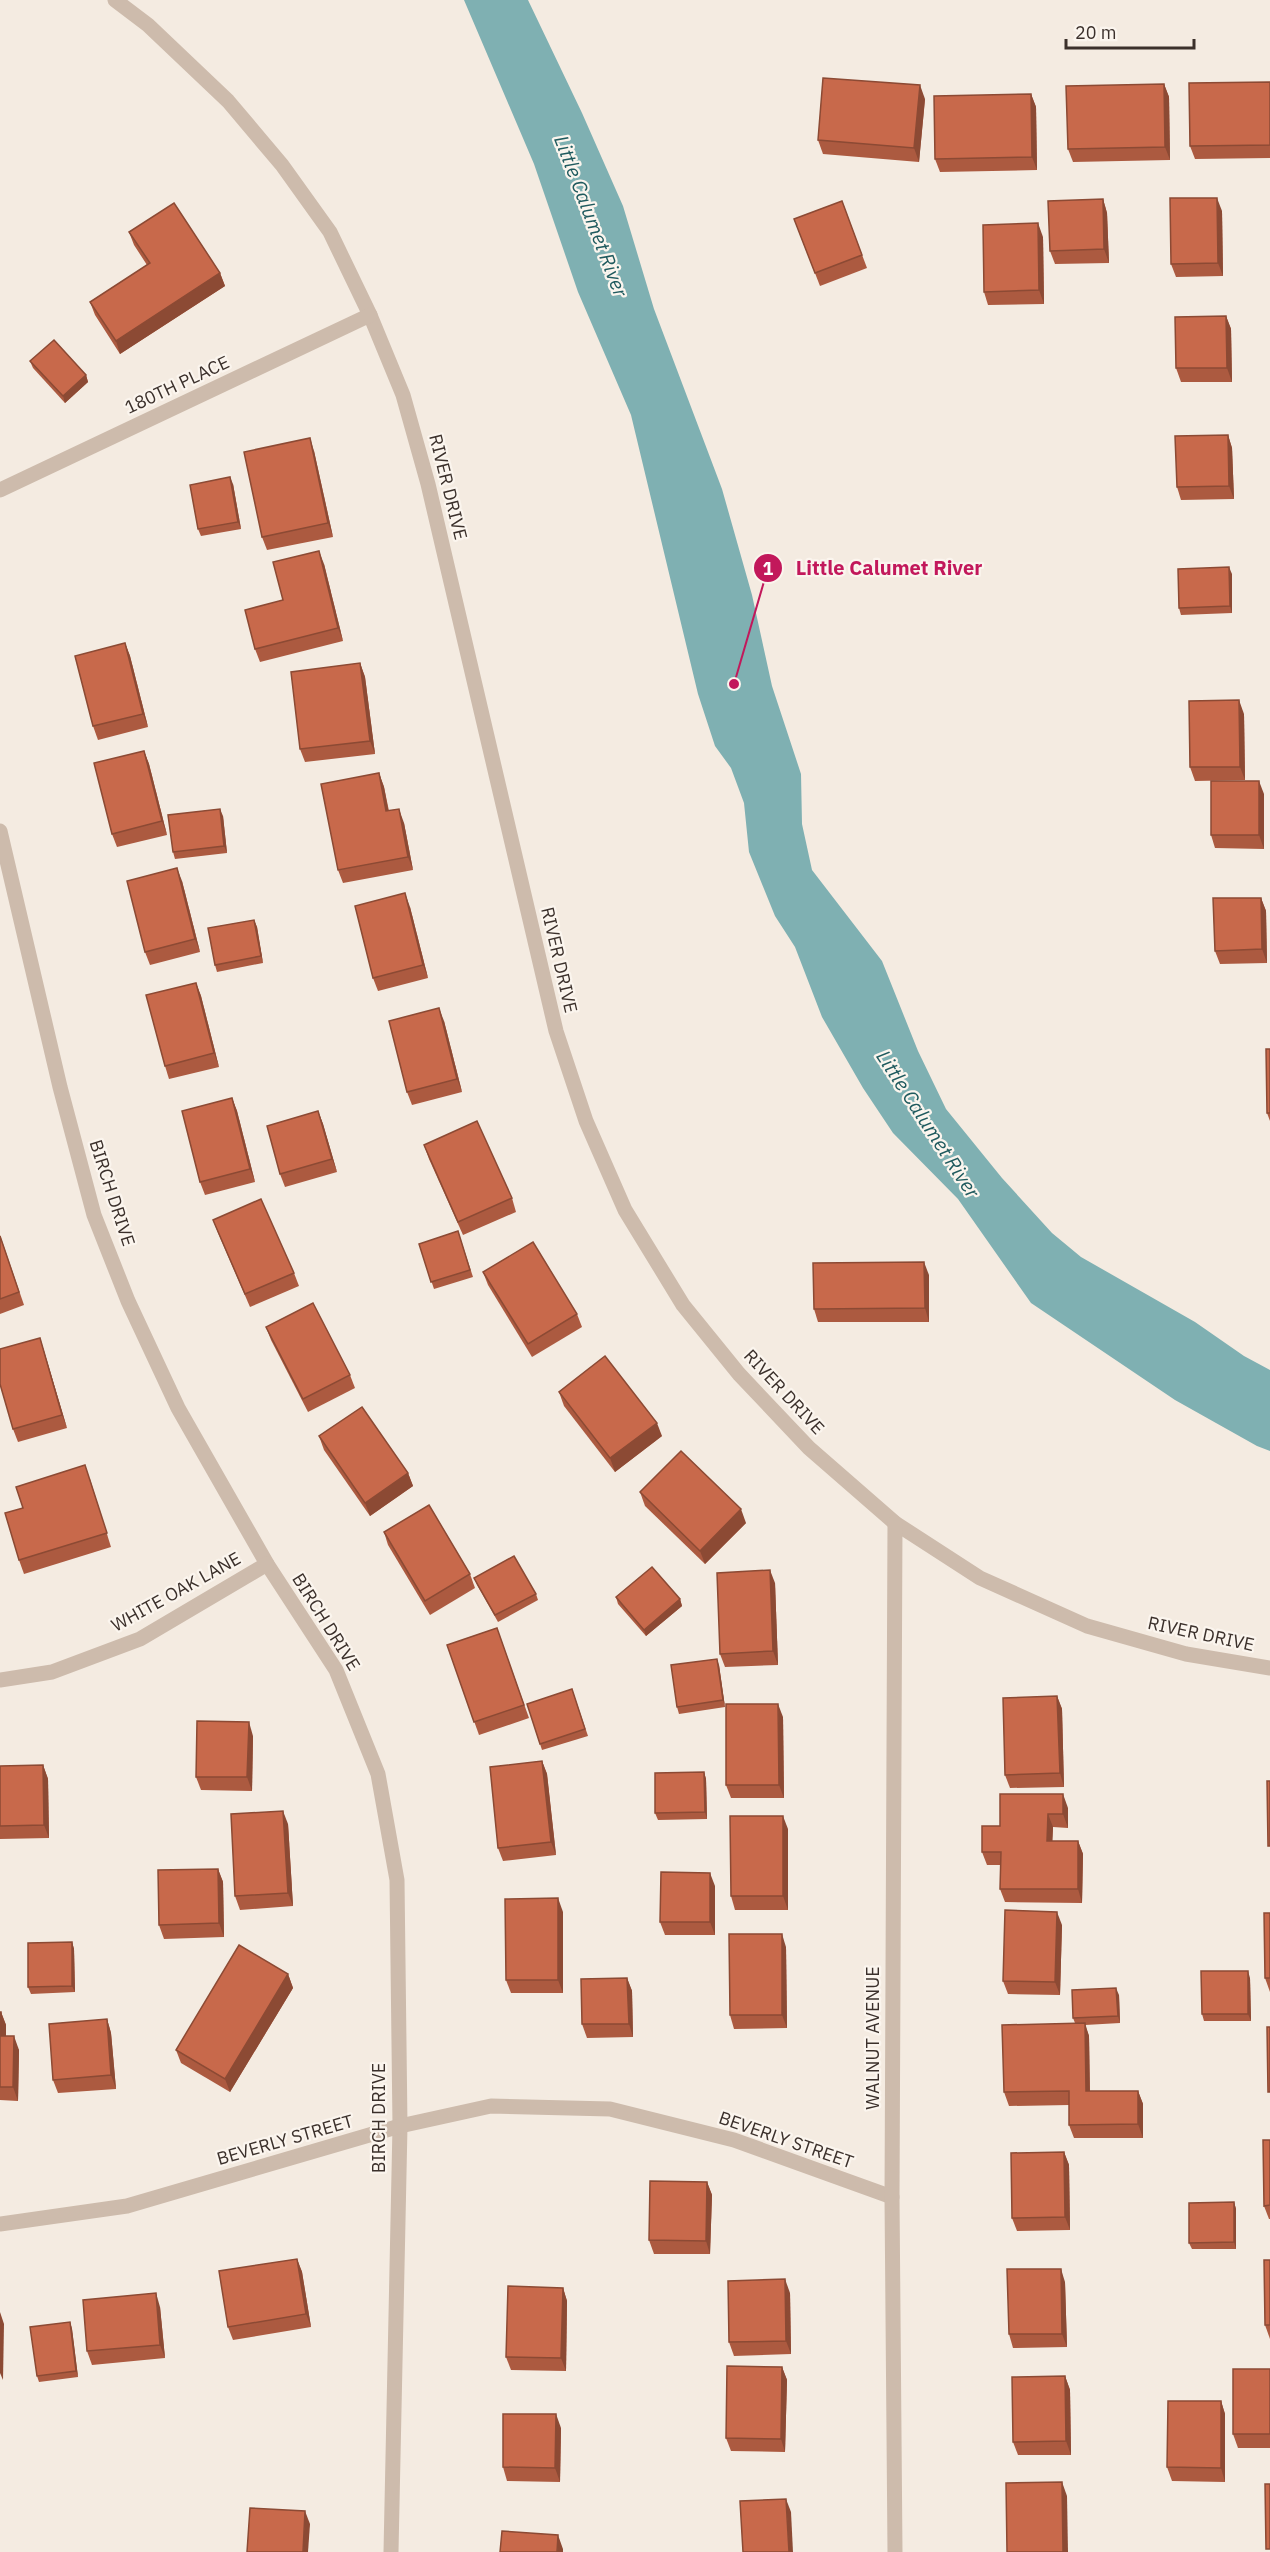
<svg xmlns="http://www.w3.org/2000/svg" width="1270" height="2552" font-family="'IBM Plex Sans',sans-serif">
<rect width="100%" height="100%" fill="#f4ebe1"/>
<path fill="#7fb0b2" d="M464 0H528L582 113 623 206 654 309 722 489 752 595 772 686 801 774 802 824 812 870 882 961 918 1051 946 1109 1002 1178 1052 1233 1081 1257 1195 1322 1244 1356 1270 1370V1451L1257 1446 1175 1400 1031 1303 958 1199 893 1133 863 1088 822 1017 795 947 775 916 749 852 744 803 731 768 715 746 698 694 631 415 578 292 534 164Z"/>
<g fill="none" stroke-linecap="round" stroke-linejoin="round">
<g stroke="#cdbbac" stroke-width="15">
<path d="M115 0 148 25 228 101 282 165 330 232 370 315 403 395 428 484 556 1031 586 1121 625 1210 683 1305 739 1374 809 1448 895 1523 980 1578 1087 1626 1186 1654 1270 1668"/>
<path d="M0 490 370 315"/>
<path d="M0 831 60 1087 94 1215 128 1301 178 1408 267 1564 336 1670 378 1774 397 1880 400 2126 391 2552"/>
<path d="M0 1680 52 1672 140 1639 267 1564"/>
<path d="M0 2224 127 2206 400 2126 491 2106 610 2109 734 2140 892 2197"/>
<path d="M895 2552 892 2197 895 1523"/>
</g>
</g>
<g fill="#ac5a40">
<path d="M1270 82V158L1195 159 1190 146Z"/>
<path d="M1164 84 1169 97 1170 160 1073 162 1068 149Z"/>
<path d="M1031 94 1036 107 1037 170 940 172 935 159Z"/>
<path d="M925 99 919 162 823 154 818 140Z"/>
<path d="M1103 199 1107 213 1109 263 1055 264 1050 251Z"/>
<path d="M842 201 867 268 820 286 794 219Z"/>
<path d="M1222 211 1223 276 1176 277 1171 264Z"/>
<path d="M129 232 220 273 225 286 120 354 95 315 90 302 147 265 134 245Z"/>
<path d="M1043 237 1044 304 988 305 984 292Z"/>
<path d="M1226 316 1231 329 1232 382H1181L1176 368Z"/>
<path d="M30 361 86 375 88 382 65 403 33 368Z"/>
<path d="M1228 435 1232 448 1234 499 1181 500 1177 487Z"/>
<path d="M314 451 333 537 267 550 262 537Z"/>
<path d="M233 484 241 529 201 536 198 529Z"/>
<path d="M324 564 343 641 260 662 255 649 283 600Z"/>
<path d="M1232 574V613L1181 615 1179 608Z"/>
<path d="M125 643 130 656 148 727 98 740 93 726Z"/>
<path d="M360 663 365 677 375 754 305 762 300 749Z"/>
<path d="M1244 714 1245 780 1195 781 1190 767Z"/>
<path d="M144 751 149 764 167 835 117 847 112 834Z"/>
<path d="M379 773 384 787 389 811 404 823 413 870 343 883 338 870Z"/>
<path d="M1264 794V849L1215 848 1211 835Z"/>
<path d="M223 816 227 853 175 859 173 852Z"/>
<path d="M182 881 200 952 150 965 145 952Z"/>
<path d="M1261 898 1266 911 1267 963 1220 964 1215 951Z"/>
<path d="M410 907 428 978 378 991 373 978Z"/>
<path d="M254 920 257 927 263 963 217 972 215 965Z"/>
<path d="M196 983 201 996 219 1067 169 1079 165 1066Z"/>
<path d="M444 1021 462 1092 412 1105 407 1092Z"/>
<path d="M1270 1049V1121L1267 1113Z"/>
<path d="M232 1098 237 1111 255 1182 205 1195 200 1182Z"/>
<path d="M318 1111 323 1124 337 1172 285 1187 280 1174Z"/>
<path d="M424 1145 512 1198 516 1212 463 1235 429 1159Z"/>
<path d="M213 1220 294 1273 299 1286 250 1307 218 1233Z"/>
<path d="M458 1231 473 1277 434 1289 419 1244Z"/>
<path d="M0 1235 24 1305 0 1314Z"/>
<path d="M483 1272 577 1314 582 1327 532 1357 488 1285Z"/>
<path d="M929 1275V1322H818L814 1309Z"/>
<path d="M266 1327 350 1375 355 1388 308 1412 271 1340Z"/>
<path d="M40 1338 44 1351 67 1428 18 1442 13 1429Z"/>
<path d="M559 1392 662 1436 615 1472 564 1406Z"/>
<path d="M319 1436 408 1473 413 1486 370 1516 324 1450Z"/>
<path d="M90 1479 111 1547 24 1574 19 1560 23 1508Z"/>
<path d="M640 1492 746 1523 705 1564 645 1506Z"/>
<path d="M384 1532 470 1574 475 1588 430 1615 388 1545Z"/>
<path d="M474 1578 536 1594 538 1600 498 1622 477 1585Z"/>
<path d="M775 1583 778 1665 725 1667 720 1654Z"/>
<path d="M616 1597 680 1599 682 1606 646 1636 618 1604Z"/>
<path d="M497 1628 529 1718 479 1735 447 1645Z"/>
<path d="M719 1665 725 1707 679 1714 677 1707Z"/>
<path d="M572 1689 588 1736 542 1750 527 1704Z"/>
<path d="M1057 1696 1062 1709 1064 1787 1010 1788 1005 1775Z"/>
<path d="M783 1717 784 1798H731L726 1785Z"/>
<path d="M253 1736 252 1791 201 1790 196 1777Z"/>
<path d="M542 1761 547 1774 556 1855 503 1861 498 1848Z"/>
<path d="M43 1765 48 1779 49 1838 0 1839V1766Z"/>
<path d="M704 1772 706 1779 707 1819 658 1820 655 1813Z"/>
<path d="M1068 1808V1828L1053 1827 1052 1841H1078L1083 1854 1082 1903 1005 1902 1000 1889V1865H987L982 1852 1000 1826Z"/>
<path d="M288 1824 293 1906 240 1910 235 1896Z"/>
<path d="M788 1829V1910H735L731 1896Z"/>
<path d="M218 1869 223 1882 224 1937 164 1939 159 1925Z"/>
<path d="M715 1886V1935H665L660 1922Z"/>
<path d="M563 1912V1993H511L506 1980Z"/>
<path d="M1270 1913V1992L1265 1978Z"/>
<path d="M1062 1925 1060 1995 1008 1994 1003 1981Z"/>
<path d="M72 1942 74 1949 75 1992 31 1994 28 1987Z"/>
<path d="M786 1947 787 2028 734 2029 730 2015Z"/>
<path d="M288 1974 293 1988 230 2092 181 2063 176 2050Z"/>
<path d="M627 1978 632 1991 633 2037 587 2038 582 2024Z"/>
<path d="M1250 1978 1251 2021H1204L1202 2014Z"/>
<path d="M1119 1995 1120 2023 1085 2025 1089 2036 1090 2091H1138L1143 2104V2138H1074L1069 2125V2105L1009 2106 1004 2092 1075 2023 1073 2018Z"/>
<path d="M0 2012H1L6 2025V2036L19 2050 18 2101 0 2100Z"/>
<path d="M107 2019 111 2033 116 2089 58 2093 53 2080Z"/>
<path d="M1270 2140V2219H1269L1264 2206Z"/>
<path d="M1064 2152 1069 2165 1070 2230 1017 2231 1012 2218Z"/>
<path d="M707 2182 712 2195 710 2254H654L649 2240Z"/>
<path d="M1234 2202 1236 2209V2249H1192L1189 2243Z"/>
<path d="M297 2259 302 2272 311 2327 233 2340 228 2327Z"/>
<path d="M1270 2260V2339L1265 2325Z"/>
<path d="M1065 2282 1067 2347 1013 2348 1009 2334Z"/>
<path d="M563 2288 567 2301 566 2371 511 2370 506 2357Z"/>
<path d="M790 2293 791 2354 734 2356 729 2342Z"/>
<path d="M160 2307 165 2358 92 2365 87 2351Z"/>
<path d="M70 2322 72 2329 78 2377 39 2382 37 2376Z"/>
<path d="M782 2367 787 2380 785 2452 731 2451 726 2438Z"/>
<path d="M1270 2369V2448H1238L1233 2434Z"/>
<path d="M1065 2376 1070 2390 1071 2455H1018L1013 2442Z"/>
<path d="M1221 2401 1225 2414V2482L1172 2481 1167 2467Z"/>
<path d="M561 2428 560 2482 507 2481 503 2467Z"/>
</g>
<g fill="#8c4a34">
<path d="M1164 84 1169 97 1170 160 1165 147Z"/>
<path d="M920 85 925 99 919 162 914 148Z"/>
<path d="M1031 94 1036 107 1037 170 1032 157Z"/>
<path d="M1217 198 1222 211 1223 276 1218 263Z"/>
<path d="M1103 199 1107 213 1109 263 1104 249Z"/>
<path d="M1038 223 1043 237 1044 304 1039 290Z"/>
<path d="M220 273 225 286 120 354 116 341Z"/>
<path d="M1226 316 1231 329 1232 382 1227 368Z"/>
<path d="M86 375 88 382 65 403 63 396Z"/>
<path d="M1228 435 1232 448 1234 499 1229 486Z"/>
<path d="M310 438 314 451 333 537 328 523Z"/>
<path d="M230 477 233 484 241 529 238 522Z"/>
<path d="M319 551 324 564 343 641 338 628Z"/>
<path d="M1229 567 1232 574V613L1230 606Z"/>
<path d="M125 643 130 656 148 727 143 714Z"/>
<path d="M360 663 365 677 375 754 370 741Z"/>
<path d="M1239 700 1244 714 1245 780 1240 767Z"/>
<path d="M144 751 149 764 167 835 162 821Z"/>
<path d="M379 773 384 787 391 825 386 811Z"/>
<path d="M1259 781 1264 794V849L1259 835Z"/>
<path d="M220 809 223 816 227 853 224 846Z"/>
<path d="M399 809 404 823 413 870 408 857Z"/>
<path d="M177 868 182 881 200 952 195 939Z"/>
<path d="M405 893 410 907 428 978 423 965Z"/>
<path d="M1261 898 1266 911 1267 963 1262 949Z"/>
<path d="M254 920 257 927 263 963 261 956Z"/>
<path d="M196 983 201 996 219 1067 214 1053Z"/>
<path d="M439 1008 444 1021 462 1092 457 1079Z"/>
<path d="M232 1098 237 1111 255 1182 250 1169Z"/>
<path d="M318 1111 323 1124 337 1172 332 1159Z"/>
<path d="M924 1262 929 1275V1322L925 1308Z"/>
<path d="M40 1338 44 1351 67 1428 62 1415Z"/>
<path d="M657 1423 662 1436 615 1472 610 1458Z"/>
<path d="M408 1473 413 1486 370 1516 365 1503Z"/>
<path d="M741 1509 746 1523 705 1564 700 1551Z"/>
<path d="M770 1570 775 1583 778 1665 773 1651Z"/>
<path d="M680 1599 682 1606 646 1636 644 1630Z"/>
<path d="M717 1659 719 1665 725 1707 723 1700Z"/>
<path d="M1057 1696 1062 1709 1064 1787 1060 1773Z"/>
<path d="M778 1704 783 1717 784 1798 779 1785Z"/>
<path d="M249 1722 253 1736 252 1791 247 1777Z"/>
<path d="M542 1761 547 1774 556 1855 551 1842Z"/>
<path d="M43 1765 48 1779 49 1838 44 1825Z"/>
<path d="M704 1772 706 1779 707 1819 705 1812Z"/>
<path d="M1063 1794 1068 1808V1828L1063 1814Z"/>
<path d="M283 1811 288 1824 293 1906 288 1893Z"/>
<path d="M1048 1814 1053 1827 1052 1854 1047 1841Z"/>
<path d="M783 1816 788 1829V1910L783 1896Z"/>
<path d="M1078 1841 1083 1854 1082 1903 1078 1889Z"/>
<path d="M218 1869 223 1882 224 1937 219 1923Z"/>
<path d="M710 1873 715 1886V1935L710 1922Z"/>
<path d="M558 1898 563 1912V1993L558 1980Z"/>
<path d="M1057 1912 1062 1925 1060 1995 1055 1982Z"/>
<path d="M782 1934 786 1947 787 2028 782 2015Z"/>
<path d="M72 1942 74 1949 75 1992 72 1986Z"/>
<path d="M1248 1971 1250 1978 1251 2021 1248 2014Z"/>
<path d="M288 1974 293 1988 230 2092 225 2079Z"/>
<path d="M627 1978 632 1991 633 2037 629 2024Z"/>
<path d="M1116 1988 1119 1995 1120 2023 1118 2016Z"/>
<path d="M1 2012 6 2025V2050L1 2036Z"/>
<path d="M107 2019 111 2033 116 2089 111 2075Z"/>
<path d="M1085 2023 1089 2036 1090 2105 1086 2091Z"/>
<path d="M14 2036 19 2050 18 2101 13 2087Z"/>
<path d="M1138 2091 1143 2104V2138L1138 2124Z"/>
<path d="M1064 2152 1069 2165 1070 2230 1065 2217Z"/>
<path d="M707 2182 712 2195 710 2254 706 2241Z"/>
<path d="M1234 2202 1236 2209V2249L1234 2242Z"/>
<path d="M297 2259 302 2272 311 2327 306 2314Z"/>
<path d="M1061 2269 1065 2282 1067 2347 1062 2334Z"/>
<path d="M785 2279 790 2293 791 2354 786 2341Z"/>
<path d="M563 2288 567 2301 566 2371 561 2358Z"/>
<path d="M156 2293 160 2307 165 2358 160 2345Z"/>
<path d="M0 2312 4 2324 3 2380 0 2373Z"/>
<path d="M70 2322 72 2329 78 2377 76 2371Z"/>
<path d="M782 2367 787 2380 785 2452 781 2439Z"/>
<path d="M1065 2376 1070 2390 1071 2455 1066 2441Z"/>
<path d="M1221 2401 1225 2414V2482L1221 2468Z"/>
<path d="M556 2414 561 2428 560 2482 555 2468Z"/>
<path d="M1062 2482 1067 2496 1068 2552H1063Z"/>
<path d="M786 2499 791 2512 793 2552H789Z"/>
<path d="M305 2511 310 2524 308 2552H303Z"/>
<path d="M558 2535 563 2549V2552H557Z"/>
</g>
<g fill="#c8694b" stroke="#8c4a34" stroke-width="1.5">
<path d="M823 78 920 85 914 148 818 140Z"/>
<path d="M1270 82V145L1190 146 1189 83Z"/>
<path d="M1164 84 1165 147 1068 149 1066 86Z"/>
<path d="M1031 94 1032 157 935 159 934 96Z"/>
<path d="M1170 198H1217L1218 263 1171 264Z"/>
<path d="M1103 199 1104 249 1050 251 1048 201Z"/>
<path d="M842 201 862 255 815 273 794 219Z"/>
<path d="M174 203 220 273 116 341 90 302 150 263 129 232Z"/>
<path d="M1038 223 1039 290 984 292 983 225Z"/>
<path d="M1226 316 1227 368H1176L1175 317Z"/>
<path d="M54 340 86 375 63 396 30 361Z"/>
<path d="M1228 435 1229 486 1177 487 1175 436Z"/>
<path d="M310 438 328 523 262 537 244 452Z"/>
<path d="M230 477 238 522 198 529 190 485Z"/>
<path d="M319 551 338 628 255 649 245 610 283 600 273 562Z"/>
<path d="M1229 567 1230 606 1179 608 1178 569Z"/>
<path d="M125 643 143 714 93 726 75 656Z"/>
<path d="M360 663 370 741 300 749 291 672Z"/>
<path d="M1239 700 1240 767H1190L1189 701Z"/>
<path d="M144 751 162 821 112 834 94 763Z"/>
<path d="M379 773 386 811 399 809 408 857 338 870 321 784Z"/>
<rect x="1211" y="781" width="48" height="54"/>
<path d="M220 809 224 846 173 852 168 815Z"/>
<path d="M177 868 195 939 145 952 127 881Z"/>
<path d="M405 893 423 965 373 978 355 906Z"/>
<path d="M1213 898H1261L1262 949 1215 951Z"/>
<path d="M254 920 261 956 215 965 208 928Z"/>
<path d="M196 983 214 1053 165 1066 146 995Z"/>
<path d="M439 1008 457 1079 407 1092 389 1021Z"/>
<path d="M1266 1049H1270V1113H1267Z"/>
<path d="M232 1098 250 1169 200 1182 182 1111Z"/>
<path d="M318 1111 332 1159 280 1174 267 1126Z"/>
<path d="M477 1121 512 1198 458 1222 424 1145Z"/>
<path d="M261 1199 294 1273 245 1294 213 1220Z"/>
<path d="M458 1231 470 1270 431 1282 419 1244Z"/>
<path d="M0 1236 19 1292 0 1299Z"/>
<path d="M533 1242 577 1314 528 1344 483 1272Z"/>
<path d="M924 1262 925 1308 814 1309 813 1263Z"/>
<path d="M313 1303 350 1375 303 1399 266 1327Z"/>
<path d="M40 1338 62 1415 13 1429 0 1384V1349Z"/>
<path d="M605 1356 657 1423 610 1458 559 1392Z"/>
<path d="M362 1407 408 1473 365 1503 319 1436Z"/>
<path d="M681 1451 741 1509 700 1551 640 1492Z"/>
<path d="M85 1465 107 1533 19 1560 5 1513 23 1508 16 1487Z"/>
<path d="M429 1505 470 1574 425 1601 384 1532Z"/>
<path d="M514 1556 536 1594 495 1615 474 1578Z"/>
<path d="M652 1567 680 1599 644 1630 616 1597Z"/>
<path d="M770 1570 773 1651 720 1654 717 1573Z"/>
<path d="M497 1628 524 1705 474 1722 447 1645Z"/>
<path d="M717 1659 723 1700 677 1707 671 1665Z"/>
<path d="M572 1689 585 1729 540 1744 527 1704Z"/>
<path d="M1057 1696 1060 1773 1005 1775 1003 1698Z"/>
<path d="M726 1704H778L779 1785H726Z"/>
<path d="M197 1721 249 1722 247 1777H196Z"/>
<path d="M542 1761 551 1842 498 1848 490 1767Z"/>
<path d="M43 1765 44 1825 0 1826V1766Z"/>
<path d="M704 1772 705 1812 655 1813V1773Z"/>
<path d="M1267 1781H1270V1846H1268Z"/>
<path d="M1000 1794H1063V1814H1048L1047 1841H1078V1889H1000L1001 1852H982V1826H1000Z"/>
<path d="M283 1811 288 1893 235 1896 231 1814Z"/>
<path d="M730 1816H783V1896H731Z"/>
<path d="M218 1869 219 1923 159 1925 158 1870Z"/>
<path d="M661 1872 710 1873V1922H660Z"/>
<path d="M558 1898V1980H506L505 1899Z"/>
<path d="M1005 1910 1057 1912 1055 1982 1003 1981Z"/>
<path d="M1264 1913H1270V1978H1265Z"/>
<path d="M729 1934H782V2015H730Z"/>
<path d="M72 1942V1986L28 1987V1943Z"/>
<path d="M239 1945 288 1974 225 2079 176 2050Z"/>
<path d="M1201 1971H1248V2014H1202Z"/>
<path d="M627 1978 629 2024H582L581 1979Z"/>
<path d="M1116 1988 1118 2016 1073 2018 1072 1990Z"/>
<path d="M0 2012H1V2036H14L13 2087H0Z"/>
<path d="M107 2019 111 2075 53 2080 49 2024Z"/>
<path d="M1085 2023 1086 2091H1138V2124L1069 2125V2091L1004 2092 1002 2025Z"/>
<path d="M1267 2027H1270V2092H1268Z"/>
<path d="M1263 2140H1270V2205L1264 2206Z"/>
<path d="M1064 2152 1065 2217 1012 2218 1011 2153Z"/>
<path d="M650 2181 707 2182 706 2241 649 2240Z"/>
<path d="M1234 2202V2242L1189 2243V2203Z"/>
<path d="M297 2259 306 2314 228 2327 219 2271Z"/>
<path d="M1264 2260H1270V2325H1265Z"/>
<path d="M1007 2269H1061L1062 2334H1009Z"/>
<path d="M785 2279 786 2341 729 2342 728 2281Z"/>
<path d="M508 2286 563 2288 561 2358 506 2357Z"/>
<path d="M156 2293 160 2345 87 2351 83 2300Z"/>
<path d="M70 2322 76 2371 37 2376 30 2327Z"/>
<path d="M727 2366 782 2367 781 2439 726 2438Z"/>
<rect x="1233" y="2369" width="37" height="65"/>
<path d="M1065 2376 1066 2441 1013 2442 1012 2377Z"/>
<path d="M1168 2401H1221V2468L1167 2467Z"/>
<path d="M503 2414H556L555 2468 503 2467Z"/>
<path d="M1062 2482 1063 2552H1007L1006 2483Z"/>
<path d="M1265 2484H1270V2549H1266Z"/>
<path d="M786 2499 789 2552H743L740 2501Z"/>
<path d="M250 2508 305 2511 303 2552H247Z"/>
<path d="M502 2531 558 2535 557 2552H500Z"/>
</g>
<g text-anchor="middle" stroke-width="4.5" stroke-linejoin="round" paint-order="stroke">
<g font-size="18" fill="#3b302b" stroke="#fbf5ee">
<text transform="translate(177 385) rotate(-25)" y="6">180TH PLACE</text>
<text transform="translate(448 487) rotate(76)" y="6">RIVER DRIVE</text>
<text transform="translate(559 960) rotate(77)" y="6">RIVER DRIVE</text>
<text transform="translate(112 1193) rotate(72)" y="6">BIRCH DRIVE</text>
<text transform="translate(784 1392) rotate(47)" y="6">RIVER DRIVE</text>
<text transform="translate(176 1592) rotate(-29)" y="6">WHITE OAK LANE</text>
<text transform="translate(326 1622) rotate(58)" y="6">BIRCH DRIVE</text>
<text transform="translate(1201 1634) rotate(12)" y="6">RIVER DRIVE</text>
<text transform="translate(873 2038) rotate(-90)" y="6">WALNUT AVENUE</text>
<text transform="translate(379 2118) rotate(-90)" y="6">BIRCH DRIVE</text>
<text transform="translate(285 2140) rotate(-16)" y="6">BEVERLY STREET</text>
<text transform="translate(786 2140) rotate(19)" y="6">BEVERLY STREET</text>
</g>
<g font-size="20" font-style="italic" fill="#1f5a5e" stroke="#fbf5ee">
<text transform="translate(591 216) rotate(69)" y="7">Little Calumet River</text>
<text transform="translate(928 1124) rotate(57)" y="7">Little Calumet River</text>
</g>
</g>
<path fill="none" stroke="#c2185b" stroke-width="2" d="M734 684L768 568"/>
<g fill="#c2185b" stroke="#fbf5ee" stroke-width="2">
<circle cx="734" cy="684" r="6"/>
<circle cx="768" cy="568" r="15"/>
</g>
<g font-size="18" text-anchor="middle" font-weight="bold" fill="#fff">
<text x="768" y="575">1</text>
</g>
<g font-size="20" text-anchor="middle" font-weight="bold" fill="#c2185b" stroke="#fbf5ee" stroke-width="4.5" stroke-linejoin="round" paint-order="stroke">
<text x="889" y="575">Little Calumet River</text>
</g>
<path d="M1066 39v9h128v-9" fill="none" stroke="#3b302b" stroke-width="3"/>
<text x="1075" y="39" font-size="18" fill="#3b302b" stroke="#fbf5ee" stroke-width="4.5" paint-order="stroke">20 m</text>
</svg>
